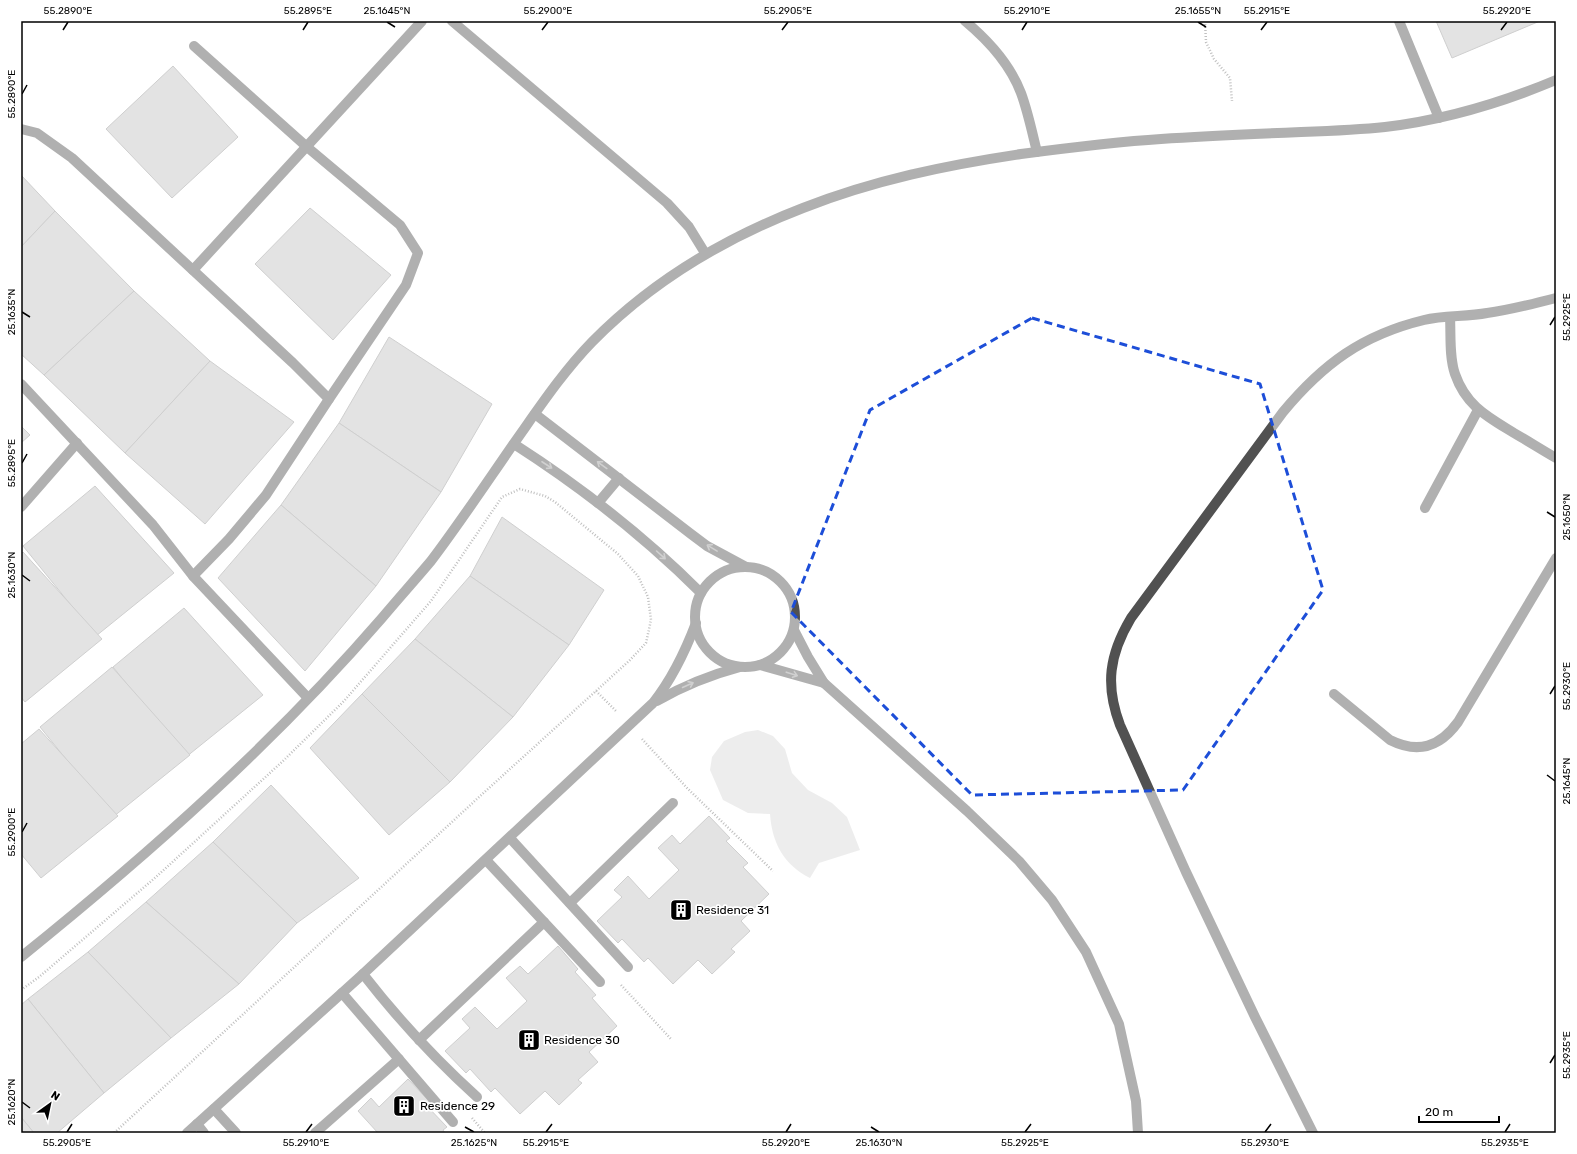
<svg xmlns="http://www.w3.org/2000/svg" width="1577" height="1154" font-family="Rubik,sans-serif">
<rect width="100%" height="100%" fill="#fff"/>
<path fill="#d8d8d8" d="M758 730 773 736 785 749 792 773 808 790 832 803 847 817 860 850 819 863 810 878C784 865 772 843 770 814L748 813 723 800 710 770 712 757 724 741 745 732Z"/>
<g fill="#c0c0c0" stroke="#959595">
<path d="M1436 21H1540L1452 58Z"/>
<path d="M173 66 238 137 172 198 106 129Z"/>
<path d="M21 175 55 211 21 247Z"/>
<path d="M310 208 391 275 333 340 255 264Z"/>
<path d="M55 211 134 291 44 375 21 354V247Z"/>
<path d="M134 291 210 361 125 453 44 375Z"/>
<path d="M389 337 492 404 441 492 339 423Z"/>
<path d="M210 361 294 422 205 524 125 453Z"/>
<path d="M339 423 441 492 376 586 281 505Z"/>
<path d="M21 426 30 435 21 443Z"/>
<path d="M95 486 174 573 96 636 23 546Z"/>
<path d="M281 505 376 586 305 671 218 578Z"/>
<path d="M502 517 604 590 569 645 470 576Z"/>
<path d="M23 552 102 639 25 702 21 697V554Z"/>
<path d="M470 576 569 645 513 717 415 639Z"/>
<path d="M184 608 263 695 186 757 113 667Z"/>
<path d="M415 639 513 717 450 782 362 694Z"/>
<path d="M112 667 190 755 113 817 40 727Z"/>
<path d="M362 694 450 782 389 835 310 748Z"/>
<path d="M39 729 118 816 41 878 21 854V744Z"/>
<path d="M271 785 359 878 297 923 213 842Z"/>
<path d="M709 816 730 838 726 841 748 863 743 867 769 894 741 921 750 931 731 949 735 952 712 974 698 960 673 984 648 958 644 962 622 939 618 943 597 921 622 897 614 890 628 876 649 899 679 870 658 848 672 835 680 844Z"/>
<path d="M213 842 297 923 239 984 146 902Z"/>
<path d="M146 902 239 984 171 1038 88 952Z"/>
<path d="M558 946 578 969 575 972 596 995 592 998 617 1026 589 1052 598 1062 578 1080 582 1083 559 1105 545 1091 520 1114 495 1088 491 1092 470 1069 466 1073 445 1051 470 1028 462 1019 475 1007 497 1029 527 1001 506 978 520 966 528 974Z"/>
<path d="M88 952 171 1038 104 1093 28 999Z"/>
<path d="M28 999 104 1093 57 1133H34L21 1117V1005Z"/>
<path d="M408 1079 429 1101 425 1104 447 1127 443 1130 445 1133H378L358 1111 371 1098 379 1107Z"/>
<path d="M21 1117 34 1133H21Z"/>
</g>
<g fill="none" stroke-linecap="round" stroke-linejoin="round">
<g stroke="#737373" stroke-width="2.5" stroke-dasharray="1 2" stroke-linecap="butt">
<path d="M1205 21 1206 42 1214 59 1230 78 1232 101"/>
<path d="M596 691 616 711"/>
<path d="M642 739 687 788 773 871"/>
<path d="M621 985 671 1039"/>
<path d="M21 990 39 977 156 877 283 761 344 701 431 601 502 497 520 489 545 496 555 502 618 554 638 576 648 597 651 620 646 643 629 661 478 798 114 1133"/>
<path d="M472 1118 485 1133"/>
</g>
<g stroke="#515151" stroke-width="10">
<path d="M452 21 667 203 689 227 705 253"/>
<path d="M965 21C989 41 1010 64 1021 93 1028 112 1032 132 1037 152"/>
<path d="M1399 21 1439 118"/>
<path d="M21 129 37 133 72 158 293 363 329 399"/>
<path d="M193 270 422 21"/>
<path d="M1450 317C1451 335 1449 357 1455 374 1466 406 1488 417 1514 433 1528 441 1542 450 1556 458"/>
<path d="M21 384 153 525 193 576 229 539 266 495 329 399 406 285 418 253 400 225 307 147 194 46"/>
<path d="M535 414 691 534 707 546 746 567"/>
<path d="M514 444C581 487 645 537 701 593"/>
<path d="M598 503 619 478"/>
<path d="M21 507 77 443"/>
<path d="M1425 508 1478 410"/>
<circle cx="745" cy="617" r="50"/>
<path d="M193 576 308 698"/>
<path d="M794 630 808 657 824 683 967 811 1019 861 1052 900 1086 952 1119 1024 1136 1101 1138 1133"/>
<path d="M760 665 824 683"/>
<path d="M1334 694 1390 740C1418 754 1440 747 1458 722L1556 558"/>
<path d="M657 701C683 686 710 675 740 667"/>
<path d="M510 838 628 967"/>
<path d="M486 860 600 982"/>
<path d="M570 903 673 803"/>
<path d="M21 957C150 853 274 743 382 618 398 599 415 580 431 561 459 524 485 485 512 446 537 411 561 374 592 342 651 282 725 238 803 208 874 180 947 165 1021 154 1067 148 1114 142 1161 139 1207 136 1254 134 1301 132 1329 131 1357 130 1385 127 1444 120 1501 103 1556 80"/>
<path d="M363 974C398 1019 435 1059 477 1097"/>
<path d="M342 993 453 1122"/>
<path d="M419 1040 544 922"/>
<path d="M214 1109 236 1133"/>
<path d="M197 1124 204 1133"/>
<path d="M187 1133 363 974 653 703C672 679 685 652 696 623"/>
<path d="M315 1133 399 1059"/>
<path d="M1313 1133 1255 1017 1186 872 1120 725C1105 685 1109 655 1131 618L1283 412C1323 364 1362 335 1424 320 1444 315 1466 317 1487 313 1510 310 1533 304 1556 298"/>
</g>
</g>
<defs><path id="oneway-shaft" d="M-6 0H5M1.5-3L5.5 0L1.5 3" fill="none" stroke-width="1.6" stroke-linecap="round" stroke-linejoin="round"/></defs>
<g stroke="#979797">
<use href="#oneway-shaft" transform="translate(547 465) rotate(33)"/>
<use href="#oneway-shaft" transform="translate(602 465) rotate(-144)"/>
<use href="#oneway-shaft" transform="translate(712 548) rotate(-149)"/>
<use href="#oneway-shaft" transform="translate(661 555) rotate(42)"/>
<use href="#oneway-shaft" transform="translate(792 674) rotate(18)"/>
<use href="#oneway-shaft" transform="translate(688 685) rotate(-24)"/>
</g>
<path d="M0 0H1577V1154H0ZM1032 318 1260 384 1323 590 1183 790 972 795 791 612 870 410Z" fill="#fff" fill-opacity=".55" fill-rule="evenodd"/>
<path fill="none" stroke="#1d4ed8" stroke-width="3" stroke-dasharray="8 5" stroke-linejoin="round" d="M1032 318 1260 384 1323 590 1183 790 972 795 791 612 870 410Z"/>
<path fill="none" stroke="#000" stroke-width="1.5" d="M387 22 395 27M1198 22 1206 27M63 30 68 22M303 30 308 22M542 30 548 22M782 30 788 22M1022 30 1027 22M1261 30 1267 22M1501 30 1507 22M22 94 27 85M22 312 30 317M1550 325 1555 317M22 463 27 454M1547 512 1555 517M22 575 30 581M1550 694 1555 686M1547 775 1555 781M22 832 27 823M1550 1063 1555 1055M22 1102 30 1108M465 1127 474 1132M871 1127 879 1132M67 1132 72 1124M306 1132 312 1124M546 1132 552 1124M786 1132 791 1124M1025 1132 1031 1124M1265 1132 1271 1124M1505 1132 1510 1124"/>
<defs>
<g id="building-square" transform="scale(1.15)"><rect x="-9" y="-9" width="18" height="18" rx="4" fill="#000" stroke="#fff"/><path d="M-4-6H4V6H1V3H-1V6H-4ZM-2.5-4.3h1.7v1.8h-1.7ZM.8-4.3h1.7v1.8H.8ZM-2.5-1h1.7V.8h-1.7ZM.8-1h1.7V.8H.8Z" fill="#fff"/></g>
</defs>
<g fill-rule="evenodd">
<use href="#building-square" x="681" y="910"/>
<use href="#building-square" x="529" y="1040"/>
<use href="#building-square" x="404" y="1106"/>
</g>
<g text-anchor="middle" stroke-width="3.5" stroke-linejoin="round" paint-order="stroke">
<g font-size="12" fill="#000" stroke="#fff" text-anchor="start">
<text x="696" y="914">Residence 31</text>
<text x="544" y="1044">Residence 30</text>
<text x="420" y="1110">Residence 29</text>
</g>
</g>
<rect width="1577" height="1154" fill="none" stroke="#ffffff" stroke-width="44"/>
<g transform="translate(50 1104) rotate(33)" stroke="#ffffff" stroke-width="3" paint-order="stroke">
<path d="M0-3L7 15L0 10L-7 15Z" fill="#000000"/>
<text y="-6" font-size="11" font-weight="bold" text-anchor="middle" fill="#000000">N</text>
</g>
<path d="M1419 1116v6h80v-6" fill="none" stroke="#000000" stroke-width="2"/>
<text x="1425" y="1116" font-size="12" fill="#000000" stroke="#ffffff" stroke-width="3" paint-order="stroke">20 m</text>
<rect x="22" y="22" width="1533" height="1110" fill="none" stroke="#000" stroke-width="1.5"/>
<g font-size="10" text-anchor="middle" fill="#000">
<text x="68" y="14">55.2890°E</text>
<text x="308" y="14">55.2895°E</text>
<text x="387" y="14">25.1645°N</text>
<text x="548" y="14">55.2900°E</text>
<text x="788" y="14">55.2905°E</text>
<text x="1027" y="14">55.2910°E</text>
<text x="1198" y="14">25.1655°N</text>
<text x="1267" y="14">55.2915°E</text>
<text x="1507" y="14">55.2920°E</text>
<text transform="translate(11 94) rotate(-90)" y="4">55.2890°E</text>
<text transform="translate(11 312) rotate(-90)" y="4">25.1635°N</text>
<text transform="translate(1566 317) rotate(-90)" y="4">55.2925°E</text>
<text transform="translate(11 463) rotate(-90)" y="4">55.2895°E</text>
<text transform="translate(1566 517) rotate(-90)" y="4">25.1650°N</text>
<text transform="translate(11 575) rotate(-90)" y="4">25.1630°N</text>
<text transform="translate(1566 686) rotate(-90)" y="4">55.2930°E</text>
<text transform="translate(1566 781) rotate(-90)" y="4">25.1645°N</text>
<text transform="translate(11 832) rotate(-90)" y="4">55.2900°E</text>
<text transform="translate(1566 1055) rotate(-90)" y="4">55.2935°E</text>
<text transform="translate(11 1102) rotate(-90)" y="4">25.1620°N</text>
<text x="67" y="1146">55.2905°E</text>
<text x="306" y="1146">55.2910°E</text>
<text x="474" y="1146">25.1625°N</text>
<text x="546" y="1146">55.2915°E</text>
<text x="786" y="1146">55.2920°E</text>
<text x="879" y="1146">25.1630°N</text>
<text x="1025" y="1146">55.2925°E</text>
<text x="1265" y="1146">55.2930°E</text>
<text x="1505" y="1146">55.2935°E</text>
</g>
</svg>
